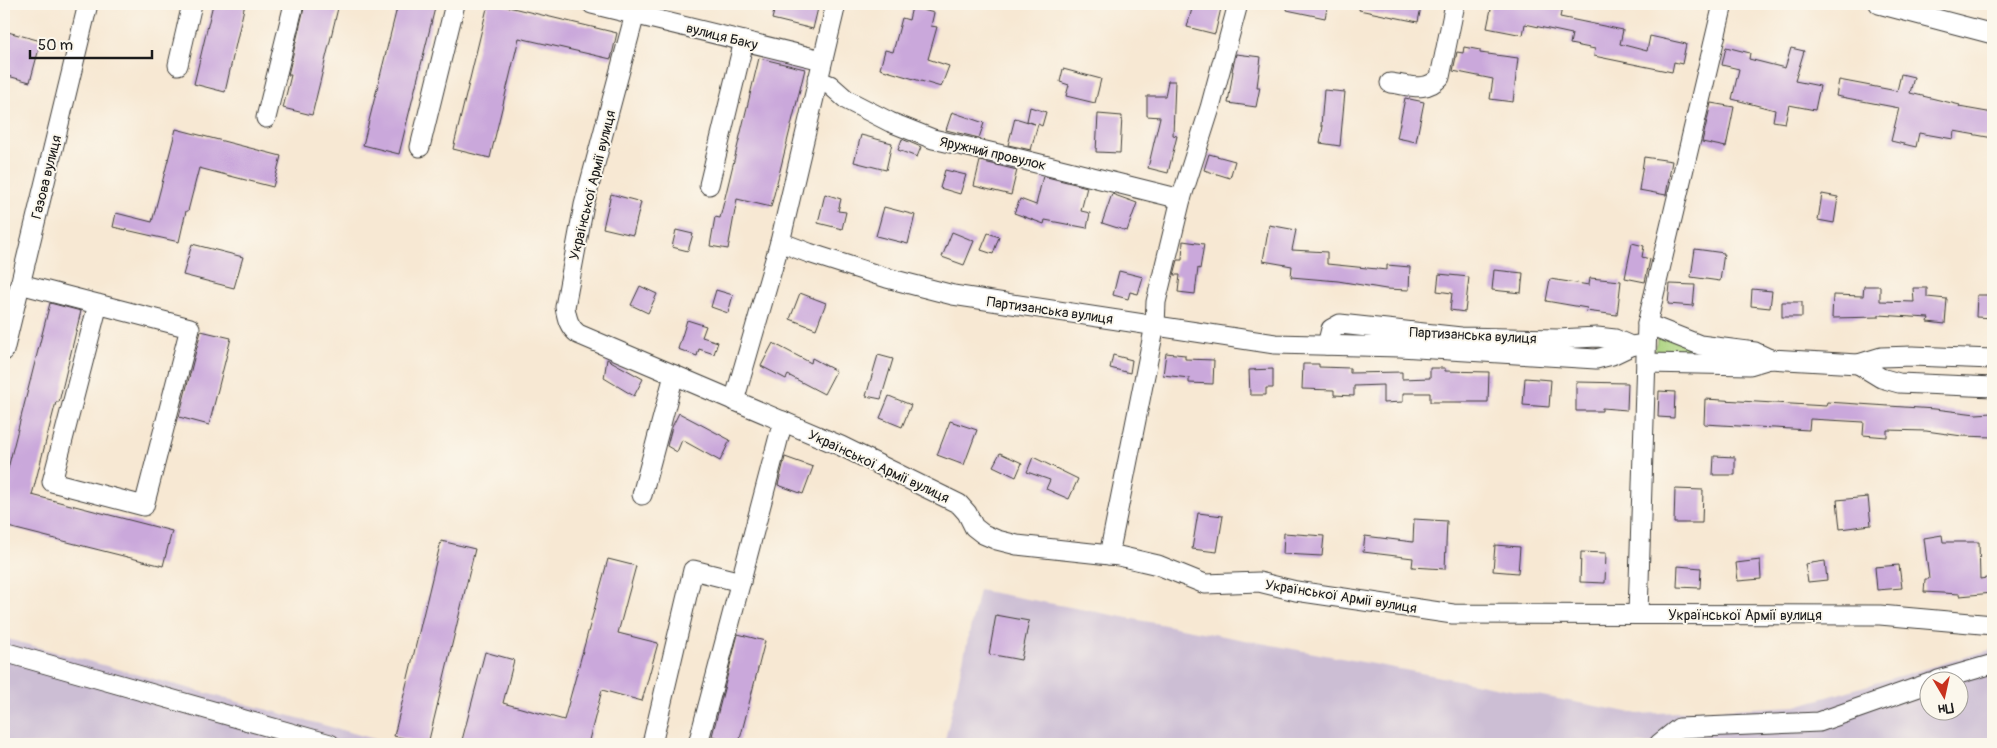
<svg xmlns="http://www.w3.org/2000/svg" width="1997" height="748" font-family="Pangolin,sans-serif">
<rect width="100%" height="100%" fill="#fbf7ec"/>
<filter id="ink" filterUnits="userSpaceOnUse"><feTurbulence type="fractalNoise" baseFrequency=".02" numOctaves="2"/><feDisplacementMap in="SourceGraphic" scale="10" xChannelSelector="R" yChannelSelector="G"/><feConvolveMatrix kernelMatrix="1 2 1 2 8 2 1 2 1" color-interpolation-filters="sRGB"/></filter>
<filter id="wash" filterUnits="userSpaceOnUse"><feTurbulence type="fractalNoise" baseFrequency=".0096" numOctaves="4" result="noise"/><feDisplacementMap in="SourceGraphic" scale="20" xChannelSelector="R" yChannelSelector="G"/><feGaussianBlur stdDeviation="1.12" result="paint"/><feColorMatrix in="noise" values="0 0 0 0 0 0 0 0 0 0 0 0 0 0 0 0 0 1.4 0 .05"/><feComposite in="paint" operator="in"/></filter>
<g filter="url(#wash)">
<rect width="100%" height="100%" fill="#f7e8d3"/>
<g fill="#ccbed4" fill-rule="evenodd">
<path d="M979 590 1638 714 1796 706 1993 649V744H944ZM1930 680H1960V710H1930Z"/>
<path d="M4 638 393 744H4Z"/>
</g>
<path fill="#aad37e" stroke="#63784d" d="M1658 332 1747 353 1654 357Z"/>
<g id="blocks">
<g fill="#caa8db">
<path d="M213 4H245L225 92 194 84Z"/>
<path d="M305 4H339L312 115 283 108 291 75H288Z"/>
<path d="M398 4H436L399 154 363 145Z"/>
<path d="M488 4H496L617 33 611 59 519 38 490 158 453 149Z"/>
<path d="M776 4H819L813 29 772 19Z"/>
<path d="M1204 4H1222L1215 34 1187 27 1193 5 1204 8Z"/>
<path d="M1288 4H1328L1325 18 1287 10Z"/>
<path d="M1360 4H1415V6L1421 7 1418 22 1359 10Z"/>
<path d="M1492 4H1563L1560 17 1623 30 1620 44 1647 51 1650 36 1686 44 1682 64 1674 62 1672 72 1594 56 1595 49 1570 44 1572 34 1525 24 1523 35 1487 28Z"/>
<path d="M912 7 934 13 931 26 937 27 928 59 949 66 941 87 880 69 885 50 893 52 902 18 909 20Z"/>
<path d="M4 31 41 41 30 82 4 75Z"/>
<path d="M1464 47 1480 50V53L1518 58 1513 102 1490 99 1493 79 1453 71 1457 52 1463 53Z"/>
<path d="M1726 47 1750 53 1749 59 1785 68 1791 48 1804 51 1795 81 1820 86 1815 110 1789 105 1785 123 1773 121 1775 110 1732 99 1739 69 1722 65Z"/>
<path d="M1236 54 1261 57 1257 87H1260L1256 107 1228 103 1233 71H1232Z"/>
<path d="M759 58 805 69 771 207 737 199 728 249 710 246 715 217 720 218Z"/>
<path d="M1063 69 1101 79 1095 103 1066 96 1069 85 1060 82Z"/>
<path d="M1901 74 1914 77 1910 93 1960 105 1959 107 1993 113V138L1954 131 1953 139 1919 133 1916 147 1891 141 1899 108 1836 96 1839 80 1897 91Z"/>
<path d="M1168 81H1175L1173 135 1177 136 1168 173 1148 168 1160 117 1147 116V96H1165Z"/>
<path d="M1324 90 1345 92 1340 146 1320 143 1323 126H1321Z"/>
<path d="M1405 98 1424 102 1416 142 1397 138Z"/>
<path d="M1711 103 1734 107 1726 147 1702 142Z"/>
<path d="M1030 107 1046 112 1042 126 1038 124 1031 150 1008 145 1015 118 1035 124 1027 121Z"/>
<path d="M952 112 984 123 979 138 946 130Z"/>
<path d="M1098 114 1122 116 1120 153 1096 152Z"/>
<path d="M176 129 281 156 273 187 199 168 188 211H186L179 242 113 227 116 213 152 222Z"/>
<path d="M861 135 892 143 886 170 854 162Z"/>
<path d="M902 139 921 147 917 157 898 150Z"/>
<path d="M1209 154 1235 161 1230 178 1204 170Z"/>
<path d="M1644 157 1672 161 1666 195 1639 190Z"/>
<path d="M980 161 1017 170 1011 195 974 186Z"/>
<path d="M945 170 966 175 960 194 940 188Z"/>
<path d="M1043 176 1087 187 1081 211 1090 213 1087 228 1045 220 1044 224 1014 213 1020 199 1036 205Z"/>
<path d="M611 194 641 202 633 235 603 228Z"/>
<path d="M825 194 841 199 838 211 846 212 842 229 818 223Z"/>
<path d="M1112 194 1137 203 1127 231 1102 223Z"/>
<path d="M1822 194 1838 197 1834 223 1818 220Z"/>
<path d="M884 207 915 215 908 244 876 236Z"/>
<path d="M1269 225 1296 230 1292 250 1327 252V264L1387 270V265L1410 267 1409 290 1386 289 1338 281 1291 277 1292 266 1263 261Z"/>
<path d="M676 230 693 234 688 251 672 247Z"/>
<path d="M952 232 974 241 964 265 942 257Z"/>
<path d="M988 233 999 237 993 254 981 250Z"/>
<path d="M1183 241 1204 244 1200 269 1198 268 1195 294 1178 292 1180 275H1174L1178 260H1182Z"/>
<path d="M1632 243 1644 246 1642 257 1650 259 1645 282 1625 278Z"/>
<path d="M192 244 243 257 234 288 183 275Z"/>
<path d="M1695 249 1724 253 1720 281 1691 277Z"/>
<path d="M1494 270 1523 273 1521 293 1492 290Z"/>
<path d="M1119 271 1143 277 1138 294 1130 292 1128 299 1113 295Z"/>
<path d="M1439 274 1469 277 1465 312 1450 310 1452 293 1437 291Z"/>
<path d="M1590 278 1621 281 1617 315 1586 311 1587 308 1546 301 1550 279 1589 285Z"/>
<path d="M1670 284 1695 285 1693 306 1668 304Z"/>
<path d="M640 286 657 294 648 313 631 305Z"/>
<path d="M1864 286H1880V301L1914 302 1913 288H1927V297L1947 299 1945 324 1928 322 1929 318 1879 315V317L1832 318 1833 295 1863 296Z"/>
<path d="M1752 289 1772 291 1770 308 1751 306Z"/>
<path d="M716 290 733 295 728 313 711 307Z"/>
<path d="M800 293 826 303 816 329 790 319Z"/>
<path d="M1977 295H1993V318L1976 317Z"/>
<rect x="1782" y="302" width="20" height="15"/>
<path d="M50 303 81 311 59 402H56L32 495 172 531 163 566 4 526V484Z"/>
<path d="M687 320 706 326 702 337 718 342 714 354 699 349 697 356 678 349Z"/>
<path d="M201 331 231 338 209 425 179 417Z"/>
<path d="M773 343 811 363 812 358 836 371 824 394 788 375 786 379 761 366Z"/>
<path d="M1166 353 1185 355V359L1214 360 1213 384 1189 383V378L1163 375Z"/>
<path d="M878 355 893 359 881 399 866 396Z"/>
<path d="M1113 355 1132 360 1130 373 1110 368Z"/>
<path d="M607 359 643 379 634 396 604 378Z"/>
<path d="M1303 364H1319V367L1350 368V373L1402 372V379L1430 378V368H1445V371L1489 372 1488 402H1430V393H1403V402L1383 403V385L1354 386V396L1334 395V390L1302 389Z"/>
<path d="M1273 369V388H1266V395H1250L1249 370Z"/>
<path d="M1525 378 1551 380 1549 407 1523 405Z"/>
<path d="M1576 382 1628 383 1627 410 1602 408V411H1576Z"/>
<path d="M1659 391 1675 392 1674 418 1658 417Z"/>
<path d="M889 396 911 405 902 427 880 418Z"/>
<path d="M1705 399 1826 406 1827 402 1935 409 1976 414 1992 413 1993 437 1962 436 1926 431 1887 430V437L1863 435 1864 422 1810 419 1809 430 1704 424Z"/>
<path d="M679 413 730 440 720 461 682 440 677 452 667 446 672 427Z"/>
<path d="M950 421 977 430 964 465 937 455Z"/>
<path d="M1000 453 1022 463 1016 477 993 466Z"/>
<path d="M1714 456 1735 457V475H1713Z"/>
<path d="M785 457 813 467 803 494 778 485Z"/>
<path d="M1033 457 1078 479 1069 499 1046 489 1050 480 1027 472Z"/>
<path d="M1675 489 1703 490 1702 523H1674Z"/>
<path d="M1868 497 1871 525 1840 529 1837 500Z"/>
<path d="M1198 513 1223 516 1217 552 1192 549Z"/>
<path d="M1414 519 1447 521 1445 569 1412 567 1413 558 1363 552 1365 536 1413 542Z"/>
<path d="M1284 533 1324 536 1322 556 1283 554Z"/>
<path d="M1942 535 1943 542H1979L1980 579 1993 577V593L1960 596V594L1924 592 1925 579H1929L1924 538Z"/>
<path d="M441 541 475 549 428 744 394 736Z"/>
<path d="M1495 545 1520 547 1518 573 1493 571Z"/>
<path d="M1581 552 1606 553 1605 583 1580 582Z"/>
<path d="M608 559 636 566 618 633 658 643 642 701 602 690 588 744H461L485 652 514 660 503 703 564 720Z"/>
<path d="M1760 560 1761 579 1738 581 1736 563Z"/>
<path d="M1825 561 1827 580 1808 582 1805 564Z"/>
<path d="M1899 565 1902 588 1877 590 1875 567Z"/>
<path d="M1678 566 1701 568 1700 588 1677 587Z"/>
<path d="M996 615 1029 621 1021 660 989 654Z"/>
<path d="M738 634 765 641 739 743 712 736Z"/>
</g>
</g>
</g>
<g filter="url(#ink)">
<use href="#blocks" fill-opacity="0" stroke="#3d3b37" stroke-width="1"/>
<g fill="none" stroke-linecap="round" stroke-linejoin="round">
<g stroke="#3d3b37" stroke-width="21">
<g id="minor">
<path d="M592 4 822 60"/>
<path d="M1879 4 1993 34"/>
<path d="M635 14 584 205 565 307C567 319 569 327 578 334L841 446 959 504 967 513 974 527 983 534 997 540 1017 545 1119 556 1158 565 1205 584 1259 582 1296 591 1453 614 1880 615 1993 625"/>
<path d="M178 65 192 4"/>
<path d="M817 80 830 85 847 100 890 122 933 139 1016 158 1181 199"/>
<path d="M1390 83C1409 85 1426 93 1440 77L1455 4"/>
<path d="M266 118 294 4"/>
<path d="M420 147 455 4"/>
<path d="M709 185 744 41"/>
<path d="M780 242 809 253 887 278 953 295 1275 344 1400 347 1596 359 1612 355 1631 346"/>
<path d="M20 284 190 328 144 506 52 482 98 304"/>
<path d="M1647 324 1700 345 1755 352 1770 359"/>
<path d="M1327 345 1331 329 1340 324 1461 337 1558 339 1597 337 1615 339 1631 346 1637 345"/>
<path d="M4 351 88 4"/>
<path d="M1646 363 1750 365 1770 359 1858 364 1881 357 1912 356 1993 359"/>
<path d="M1858 364 1881 378 1899 383 1993 387"/>
<path d="M734 401 780 242 836 4"/>
<path d="M642 495 674 375"/>
<path d="M1109 555 1155 325 1156 302 1181 199 1210 108 1238 4"/>
<path d="M1638 614 1647 324 1723 4"/>
<path d="M4 652 330 744"/>
<path d="M1938 680 1993 664"/>
<path d="M652 744 693 570 741 582"/>
<path d="M698 744 783 421"/>
<path d="M1659 744 1679 728 1819 722 1930 683"/>
</g>
</g>
<use href="#minor" stroke="#fff" stroke-width="19"/>
</g>
</g>
<g text-anchor="middle" stroke-width="4" stroke-linejoin="round" paint-order="stroke">
<g font-size="14" fill="#1c1c1c" stroke="#fbf7ec">
<text transform="translate(722 36) rotate(14)" y="5">вулиця Баку</text>
<text transform="translate(993 153) rotate(13)" y="5">Яружний провулок</text>
<text transform="translate(46 177) rotate(-76)" y="5">Газова вулиця</text>
<text transform="translate(592 185) rotate(-76)" y="5">Української Армії вулиця</text>
<text transform="translate(1050 310) rotate(8)" y="5">Партизанська вулиця</text>
<text transform="translate(1473 335) rotate(3)" y="5">Партизанська вулиця</text>
<text transform="translate(879 466) rotate(25)" y="5">Української Армії вулиця</text>
<text transform="translate(1341 596) rotate(9)" y="5">Української Армії вулиця</text>
<text x="1745" y="620">Української Армії вулиця</text>
</g>
</g>
<rect width="1997" height="748" fill="none" stroke="#fbf7ec" stroke-width="20"/>
<g transform="translate(1944 696) rotate(171)"><circle r="24" fill="#fbf7ec" stroke="#a29f99"/>
<path d="M0-4L9 19L0 12L-9 19Z" fill="#c8321e"/>
<text y="-8" font-size="14" font-weight="bold" text-anchor="middle" fill="#1c1c1c">Пн</text>
</g>
<path d="M30 50v8h122v-8" fill="none" stroke="#1c1c1c" stroke-width="2.5"/>
<text x="38" y="50" font-size="15" fill="#1c1c1c" stroke="#fbf7ec" stroke-width="4" paint-order="stroke">50 m</text>
</svg>
